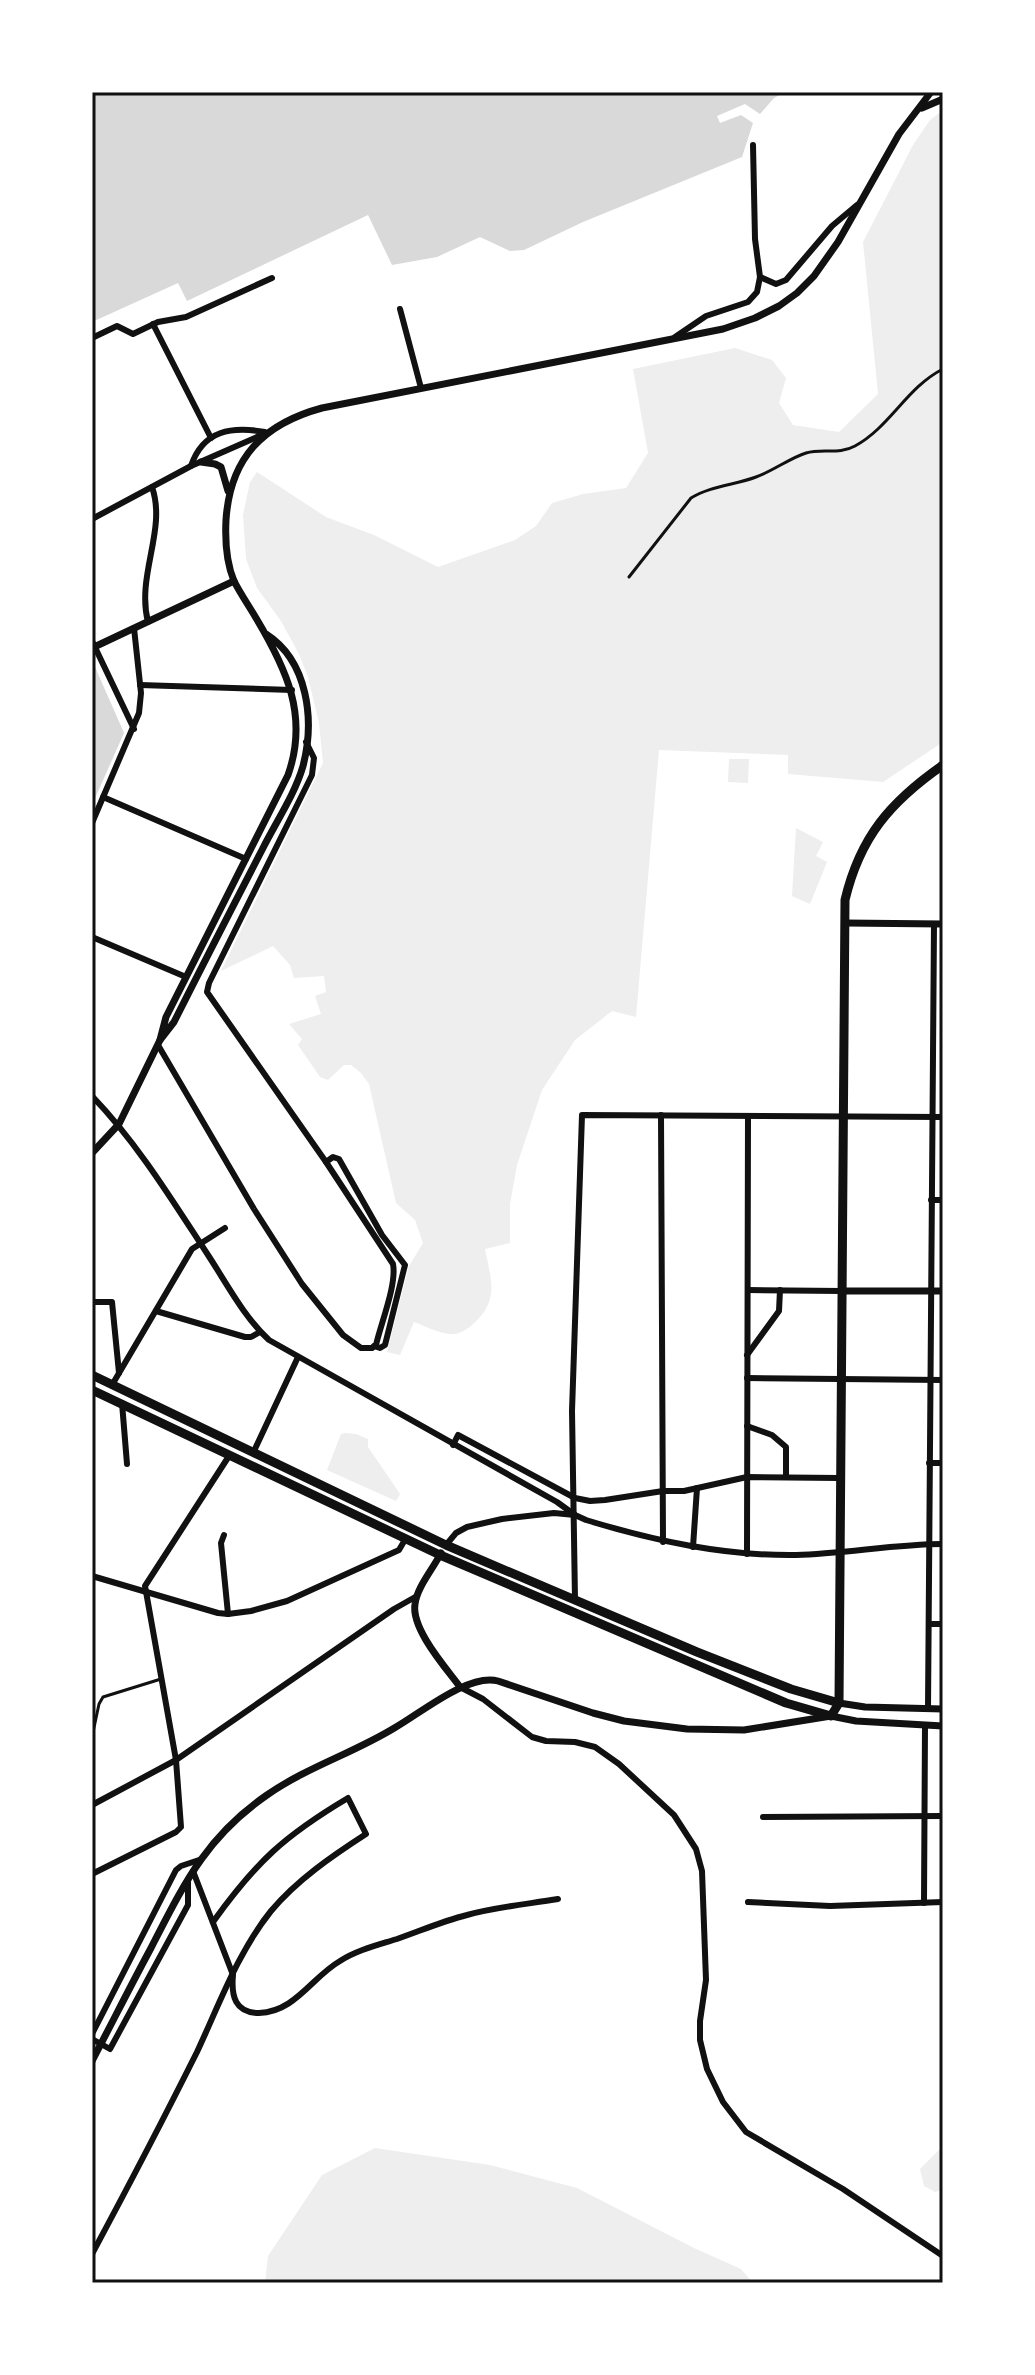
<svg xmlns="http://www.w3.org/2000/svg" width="1035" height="2375" font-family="Roboto,sans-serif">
<rect width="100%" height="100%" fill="#fff"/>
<g fill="#eee">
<path d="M943 110V742L883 782 788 774V755L659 750 636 1017 612 1011 575 1040 542 1090 517 1165 510 1204V1243L485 1249C491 1280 500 1300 473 1324 467 1330 458 1335 450 1334 438 1333 425 1326 414 1322L400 1355 387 1352 409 1266 423 1243 415 1220 396 1203 369 1084 361 1073 351 1065H344L328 1080 320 1077 298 1045 302 1039 289 1024 321 1014 315 996 326 992 324 976 294 978 290 965 273 946 221 971 323 763 319 723 308 677 299 654 281 621 257 588 246 559 243 515 250 482 257 472 326 517 374 535 438 567 515 540 536 526 552 503 583 494 626 488 648 453 633 369 735 348 772 360 786 378 779 403 793 425 839 432 878 394 863 242 913 145 930 120Z"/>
<path d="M729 759H749L748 783 728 782Z"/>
<path d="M796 828 823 842 816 856 827 862 810 904 792 896Z"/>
<path d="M345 1433 356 1434 368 1439V1447L400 1494 396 1501 327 1470 341 1434Z"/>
<path d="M943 2146V2190L935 2192 924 2186 920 2169Z"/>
<path d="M375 2148 490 2165 577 2188 694 2248 741 2269 753 2283H265L268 2256 322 2175Z"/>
</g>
<g fill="#d9d9d9">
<path d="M92 92H785L774 98 760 114 745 104 717 116 720 123 741 115 753 123 742 157 583 222 524 250 510 251 480 237 437 257 392 265 368 215 187 301 178 283 92 322Z"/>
<path d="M92 660 124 733 92 805Z"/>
</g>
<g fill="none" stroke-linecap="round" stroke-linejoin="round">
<g stroke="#111" stroke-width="3">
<path d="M629 577 691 498C710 486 735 485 756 477 773 471 790 458 806 453 822 448 839 455 855 446 890 427 907 387 943 369"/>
<path d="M92 1737 99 1704 103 1697 161 1679"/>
</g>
<g stroke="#111" stroke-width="6">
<path d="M760 277 776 284 786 280 832 226 857 205"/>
<path d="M400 309 421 388"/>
<path d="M153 324 211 438"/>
<path d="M675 337 706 316 748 302 757 292 760 277 755 239 753 145"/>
<path d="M92 338 117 326 133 334 158 322 186 317 272 278"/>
<path d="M191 466C203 430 232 426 265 432"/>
<path d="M92 519 191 466 264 434"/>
<path d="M148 622C136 575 167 530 152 487"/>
<path d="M92 641 134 729"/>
<path d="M140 685 292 690"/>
<path d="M103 797 246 859"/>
<path d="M92 823 139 713 141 693 134 628"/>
<path d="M92 937 186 977"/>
<path d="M158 1045 254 1209 302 1284 343 1335 361 1348H372L376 1345C381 1323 397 1284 393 1264L326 1162 207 992 209 983 312 775 314 758 306 742"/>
<path d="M92 1096C138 1144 172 1200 208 1255 227 1284 244 1317 269 1340L557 1502 575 1515"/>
<path d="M661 1115 663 1542"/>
<path d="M326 1162 333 1157 339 1159 382 1235 405 1265 385 1345 380 1348 374 1346"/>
<path d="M931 1200H943"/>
<path d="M748 1290 842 1291"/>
<path d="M92 1302H112L119 1373"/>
<path d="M156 1311 245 1337H251L260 1332"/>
<path d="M747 1355 779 1311 780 1290"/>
<path d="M747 1378 943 1380"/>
<path d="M112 1385 192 1249 225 1228"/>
<path d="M122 1403 127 1464"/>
<path d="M747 1426 772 1435 786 1447V1477"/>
<path d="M453 1445 458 1435 575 1498 590 1501 605 1500 663 1491H684L747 1477 839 1478"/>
<path d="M254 1451 298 1357"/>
<path d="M929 1463H943"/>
<path d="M224 1535 221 1543 228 1614"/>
<path d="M446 1545 456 1533 467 1527 502 1519 554 1513 575 1515 586 1520C655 1541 724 1556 796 1555 845 1554 894 1544 943 1544"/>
<path d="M693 1547 697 1488"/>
<path d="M747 1554 748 1116"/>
<path d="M92 1576 218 1613 228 1614 251 1611 287 1601 399 1550 406 1538"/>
<path d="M575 1600 572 1411 582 1115 943 1117"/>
<path d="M929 1624H943"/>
<path d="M460 1687 483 1699 532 1737 546 1741 575 1742 595 1747 619 1764 674 1815 696 1849 702 1871 706 1980 700 2021V2040L707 2069 723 2102 746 2132 843 2189 943 2256"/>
<path d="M928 1709 934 924"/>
<path d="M92 1805 176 1760 394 1609 417 1596"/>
<path d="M763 1817 943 1816"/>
<path d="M193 1871 233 1975C231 1996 235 2013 259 2013 295 2012 312 1977 340 1961 357 1950 378 1945 397 1939 420 1931 443 1921 467 1915 496 1907 528 1904 558 1899"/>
<path d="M92 1874 176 1832 181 1827 176 1760 145 1586 229 1456"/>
<path d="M748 1902 830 1906 943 1902"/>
<path d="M924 1903 925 1726"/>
<path d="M92 2034 176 1870 181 1866 199 1860"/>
<path d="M92 2039 110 2049 188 1905V1880"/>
<path d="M92 2254C128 2187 163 2120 197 2052 219 2005 238 1952 271 1911 297 1880 332 1856 366 1834L348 1798C284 1836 256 1862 213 1922"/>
</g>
<g stroke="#111" stroke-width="7">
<path d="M922 108 943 99"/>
<path d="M201 462 215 464 221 467 228 491"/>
<path d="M266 634C308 661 315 720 303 766 295 794 276 822 263 848 233 906 203 964 174 1022L160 1040 166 1017 288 775C309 716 286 668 256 618 249 606 240 593 234 581 226 562 225 540 226 520 230 458 263 424 322 408L723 329 755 318 779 306 797 293 814 276 838 242 899 134 931 92"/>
<path d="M92 648 234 581"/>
<path d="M845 923 943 924"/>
<path d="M92 1153 119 1124 160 1040"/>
<path d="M842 1291H943"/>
<path d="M441 1553C433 1569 417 1587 415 1604 411 1629 446 1668 460 1687"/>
<path d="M839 1703 865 1707 943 1709"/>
<path d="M92 2061C112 2023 131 1985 151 1948 184 1884 206 1837 267 1795 307 1767 354 1753 396 1727 422 1712 469 1673 498 1681L593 1713 624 1721 687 1729 744 1730 831 1716 856 1721 943 1726"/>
</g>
<g stroke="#111" stroke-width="9">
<path d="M92 1375 446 1545 697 1652 791 1689 839 1703"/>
<path d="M92 1390 440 1555 786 1703 831 1716 839 1703 845 900C860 837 890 802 943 765"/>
</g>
</g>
<rect width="1035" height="2375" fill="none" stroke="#ffffff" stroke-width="188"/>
<rect x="94" y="94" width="847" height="2187" fill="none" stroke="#111" stroke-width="3"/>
</svg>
